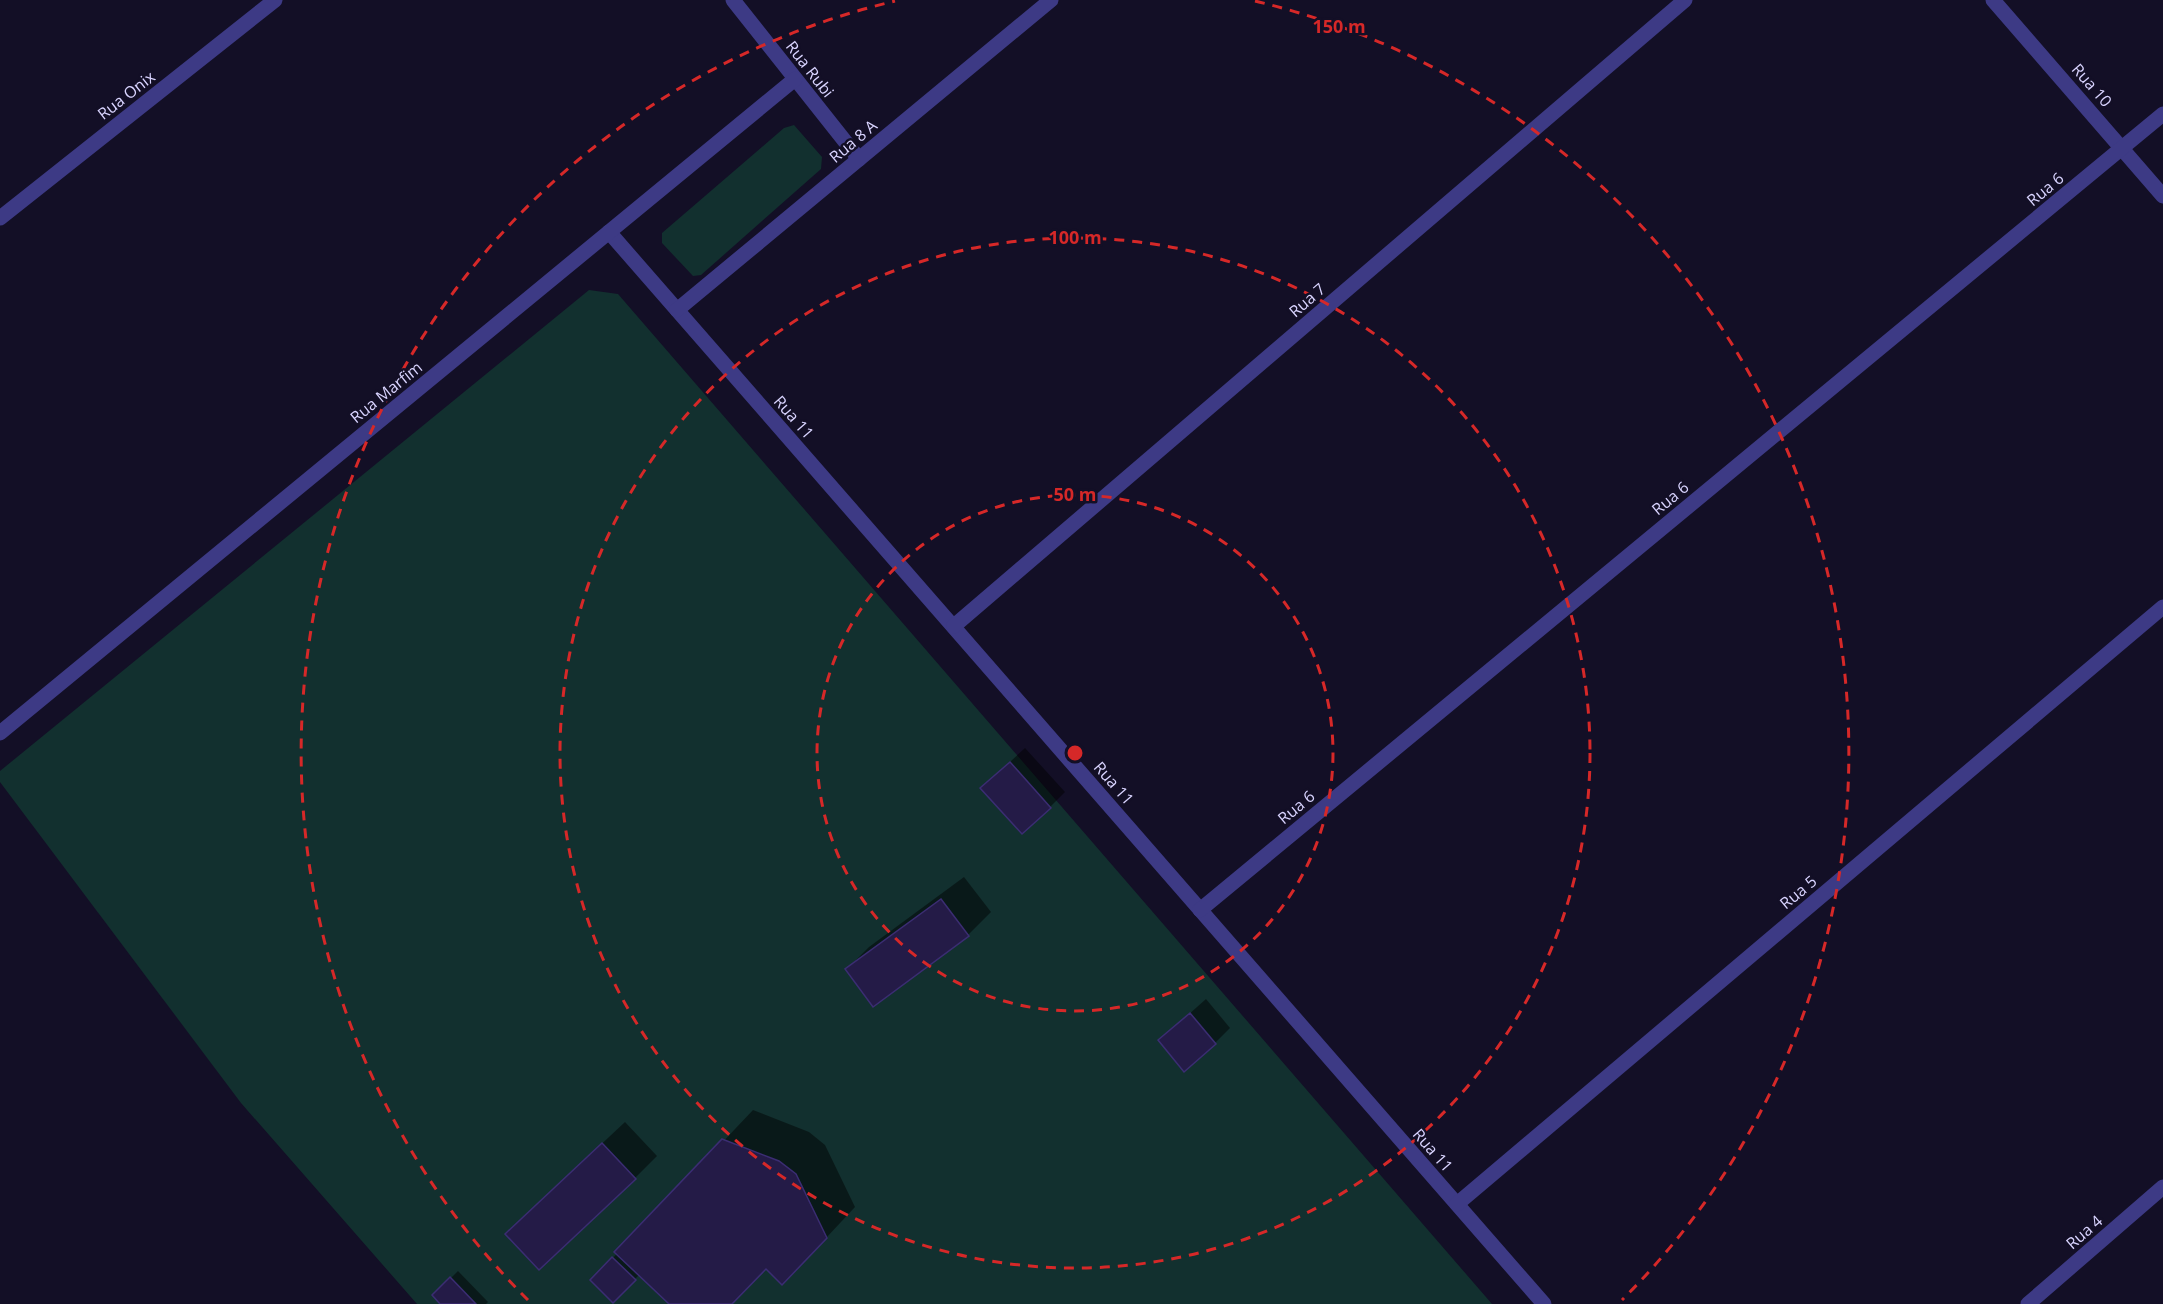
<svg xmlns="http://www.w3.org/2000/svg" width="2163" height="1304" font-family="'Open Sans',sans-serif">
<rect width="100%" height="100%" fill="#130f26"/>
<g fill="#12302f">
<path d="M794 125 822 157 821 169 701 275 693 276 662 243V233L784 128Z"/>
<path d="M589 290 618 294 1492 1304H417L241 1103 0 782V771Z"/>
</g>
<g fill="#0007">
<path d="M1025 748 1065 792 1050 807 982 788Z"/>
<path d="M964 877 991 912 968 935 873 1005 847 969 869 947Z"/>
<path d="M1206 999 1230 1028 1215 1043 1160 1040Z"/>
<path d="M753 1110 809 1132 825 1145 855 1207 812 1253 767 1267 732 1304H672L640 1274 613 1301 592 1280Z"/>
<path d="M625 1122 657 1156 635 1178 529 1212Z"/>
<path d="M458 1271 488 1302 486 1304H443L434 1295Z"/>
</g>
<g fill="#241b47" stroke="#3b2d73" stroke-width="1.5">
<path d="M1010 762 1051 808 1022 834 980 788Z"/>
<path d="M941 899 969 936 873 1007 845 969Z"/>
<path d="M1190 1013 1216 1044 1184 1072 1158 1040Z"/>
<path d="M722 1139 779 1161 796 1174 827 1238 782 1285 766 1269 732 1304H669L614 1252Z"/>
<path d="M602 1143 636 1179 539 1270 505 1234Z"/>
<path d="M612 1257 636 1280 613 1303 590 1280Z"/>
<path d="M450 1277 476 1304H440L432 1295Z"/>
</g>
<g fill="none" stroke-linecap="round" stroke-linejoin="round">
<g stroke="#3d3a85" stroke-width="15">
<path d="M733 0 859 159"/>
<path d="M1993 0 2163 196"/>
<path d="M0 218 275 0"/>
<path d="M609 232 1544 1304"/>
<path d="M677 310 1051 0"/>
<path d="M954 626 1685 0"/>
<path d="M0 733 795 79"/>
<path d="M1200 910 2163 114"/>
<path d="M1457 1204 2163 607"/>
<path d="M2028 1304 2163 1187"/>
</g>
</g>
<g fill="none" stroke="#d62828" stroke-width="3" stroke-dasharray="10 8">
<circle cx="1075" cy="753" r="258"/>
<circle cx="1075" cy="753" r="515"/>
<path d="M528 1300A773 773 0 0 1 895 1M1255 1A773 773 0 0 1 1622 1300"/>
</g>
<g text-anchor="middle" stroke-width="5" stroke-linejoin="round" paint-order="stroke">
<g font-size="16" fill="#d9d4ff" stroke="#130f26">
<text transform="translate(810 69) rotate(52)" y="6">Rua Rubi</text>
<text transform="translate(2092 85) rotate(49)" y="6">Rua 10</text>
<text transform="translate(126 95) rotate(-38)" y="6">Rua Onix</text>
<text transform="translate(853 141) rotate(-40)" y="6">Rua 8 A</text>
<text transform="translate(2045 189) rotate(-40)" y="6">Rua 6</text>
<text transform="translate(1307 300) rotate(-41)" y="6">Rua 7</text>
<text transform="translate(386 392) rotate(-39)" y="6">Rua Marfim</text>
<text transform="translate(794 417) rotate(49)" y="6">Rua 11</text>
<text transform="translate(1670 498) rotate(-40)" y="6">Rua 6</text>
<text transform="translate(1114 783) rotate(49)" y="6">Rua 11</text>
<text transform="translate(1296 807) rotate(-40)" y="6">Rua 6</text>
<text transform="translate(1798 892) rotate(-40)" y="6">Rua 5</text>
<text transform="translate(1433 1150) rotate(49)" y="6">Rua 11</text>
<text transform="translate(2084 1232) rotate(-41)" y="6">Rua 4</text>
</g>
</g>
<circle cx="1075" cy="753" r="9" fill="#d62828" stroke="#130f26" stroke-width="3"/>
<g font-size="18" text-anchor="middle" font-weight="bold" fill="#d62828" stroke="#130f26" stroke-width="5" stroke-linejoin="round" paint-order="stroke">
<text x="1339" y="33">150 m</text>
<text x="1075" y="244">100 m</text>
<text x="1075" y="501">50 m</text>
</g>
</svg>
